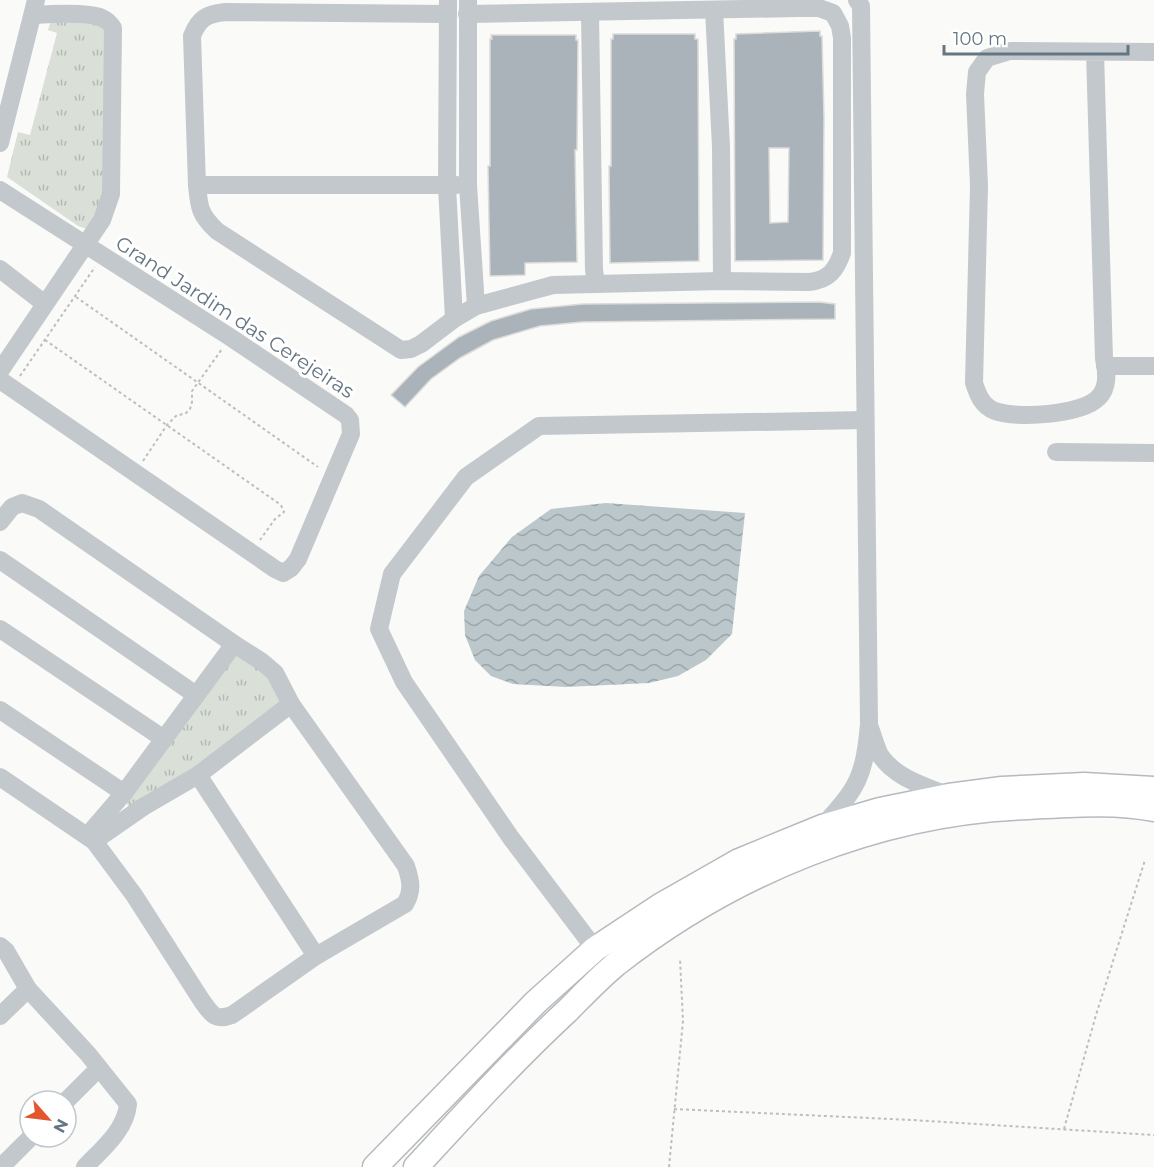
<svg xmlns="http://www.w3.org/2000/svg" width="1154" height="1167" font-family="Montserrat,sans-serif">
<defs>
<pattern id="park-tufts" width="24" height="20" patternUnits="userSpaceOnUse" patternTransform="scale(1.5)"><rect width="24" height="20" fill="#dadfd7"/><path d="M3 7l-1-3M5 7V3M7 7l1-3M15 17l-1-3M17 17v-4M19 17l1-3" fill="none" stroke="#b4b9b4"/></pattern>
<pattern id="water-waves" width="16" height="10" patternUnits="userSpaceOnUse" patternTransform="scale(1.5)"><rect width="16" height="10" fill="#bbc7cb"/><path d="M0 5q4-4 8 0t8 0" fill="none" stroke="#9ca6aa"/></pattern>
</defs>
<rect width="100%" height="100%" fill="#fafaf8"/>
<g fill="url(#park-tufts)">
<path d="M52 17 107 23 114 195 87 229 78 226 7 177 18 132 30 135 57 33 48 30Z"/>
<path d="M236 653 270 673 281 704 275 714 132 809 128 807 127 803Z"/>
</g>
<path fill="url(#water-waves)" d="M606 503 745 513 732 634 706 660 678 676 649 683 566 687 513 684 491 676 475 660 465 635 464 611 479 576 512 537 551 509Z"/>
<g fill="#aab3b9" stroke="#dcdcda" stroke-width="1.5" fill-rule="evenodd">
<path d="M820 31V36H822L824 118 823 260 735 261 734 39H736V34ZM769 148H789L788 222 770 223Z"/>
<path d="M613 34H695V39H698L699 261 610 263 609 166H611V39H613Z"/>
<path d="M491 35H576V40H578L577 150H575L577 262 525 263V275L490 276 488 166H490V39H492Z"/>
<path d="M819 302 835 304V319L582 322 540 326 493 340 460 358 431 379 405 407 391 395 418 367 459 337 491 321 531 309 583 304Z"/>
</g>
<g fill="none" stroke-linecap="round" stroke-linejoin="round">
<g stroke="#b5babe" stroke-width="27">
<g id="major">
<path d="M375 1167 536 1002 595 949 660 906 739 861 822 827 880 810 949 796 1002 789 1084 785 1154 789"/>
<path d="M416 1167C465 1114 514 1060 567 1011 583 995 599 978 616 964 732 873 879 812 1028 807 1069 805 1113 801 1154 809"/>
</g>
</g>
<g stroke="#bbbfc2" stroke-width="2" stroke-dasharray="3 3" stroke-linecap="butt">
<path d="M76 297 318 467"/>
<path d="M45 340 281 505 284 512 275 519 260 540"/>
<path d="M20 376 95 267"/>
<path d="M143 461 167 425 177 415 185 414 190 409 192 402V391L222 349"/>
<path d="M674 1109 912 1120 1154 1135"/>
<path d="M1064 1129 1096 1015 1145 860"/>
<path d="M669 1167 683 1021 680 959"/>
</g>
<g stroke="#c3c8cc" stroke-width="18">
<path d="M448 0 447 186 454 319"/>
<path d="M468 0V185L476 306"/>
<path d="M714 10 721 147 722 281"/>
<path d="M590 13 594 270 596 283"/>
<path d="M448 14 225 12C207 14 199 18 192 36L197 185C199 208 200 215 217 231L401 350 411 349 421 344 454 319 476 306 553 285 722 281 809 282C829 280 836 270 842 253V38L840 26 833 13 819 8H798L467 14"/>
<path d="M1095 52 1104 359C1107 372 1109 388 1098 398 1081 415 1017 419 995 411 982 406 978 395 974 383L979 186 975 94 977 72 987 58 1010 51 1154 52"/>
<path d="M0 143 36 0"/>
<path d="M197 185H457"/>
<path d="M0 190 230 337 346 415 350 420 351 434 298 559 291 568 283 573 275 569 0 380"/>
<path d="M0 269 45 304"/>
<path d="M1105 366H1154"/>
<path d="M0 371 102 220 111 194 113 28C110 23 107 20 102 18 89 12 50 14 34 15"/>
<path d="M1056 452 1154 453"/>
<path d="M0 522 12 507 22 503 39 509 234 644 261 661 275 673 291 704 406 866C411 881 413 891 405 904L316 956 232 1015C215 1021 212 1015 202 1001L134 895 94 841 0 777"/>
<path d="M0 560 196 695"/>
<path d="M0 629 164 739"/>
<path d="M0 710 124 793"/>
<path d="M870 728C873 736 876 747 880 755 895 778 925 786 949 796"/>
<path d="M198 775 316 956"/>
<path d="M822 827C858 787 864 778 869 724L861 6 857 0"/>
<path d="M87 836 124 793 234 644"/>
<path d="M94 841 143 807 198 775 291 704"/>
<path d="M0 946 6 951 28 989 88 1054 128 1104C126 1130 101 1150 85 1167"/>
<path d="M595 949 511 838 404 682 379 629 392 574 466 477 539 426 865 420"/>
<path d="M0 1016 28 989"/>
<path d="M66 1101 99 1068"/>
<path d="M1 1167 31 1137"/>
</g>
<use href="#major" stroke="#fff" stroke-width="24"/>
</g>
<g text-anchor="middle" stroke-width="6" stroke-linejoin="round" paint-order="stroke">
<g font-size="20" fill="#657683" stroke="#fff">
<text transform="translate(235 317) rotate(33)" y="7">Grand Jardim das Cerejeiras</text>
</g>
</g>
<g transform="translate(48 1119) rotate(118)"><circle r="28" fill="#ffffff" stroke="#c1c8cd" stroke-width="1.5"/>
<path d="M0-4.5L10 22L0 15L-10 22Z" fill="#e4572e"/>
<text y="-9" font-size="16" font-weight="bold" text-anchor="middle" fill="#657683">N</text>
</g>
<path d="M944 45v9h184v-9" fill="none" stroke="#657683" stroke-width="3"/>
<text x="953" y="45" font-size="18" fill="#657683" stroke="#ffffff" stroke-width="4.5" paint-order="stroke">100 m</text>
</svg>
